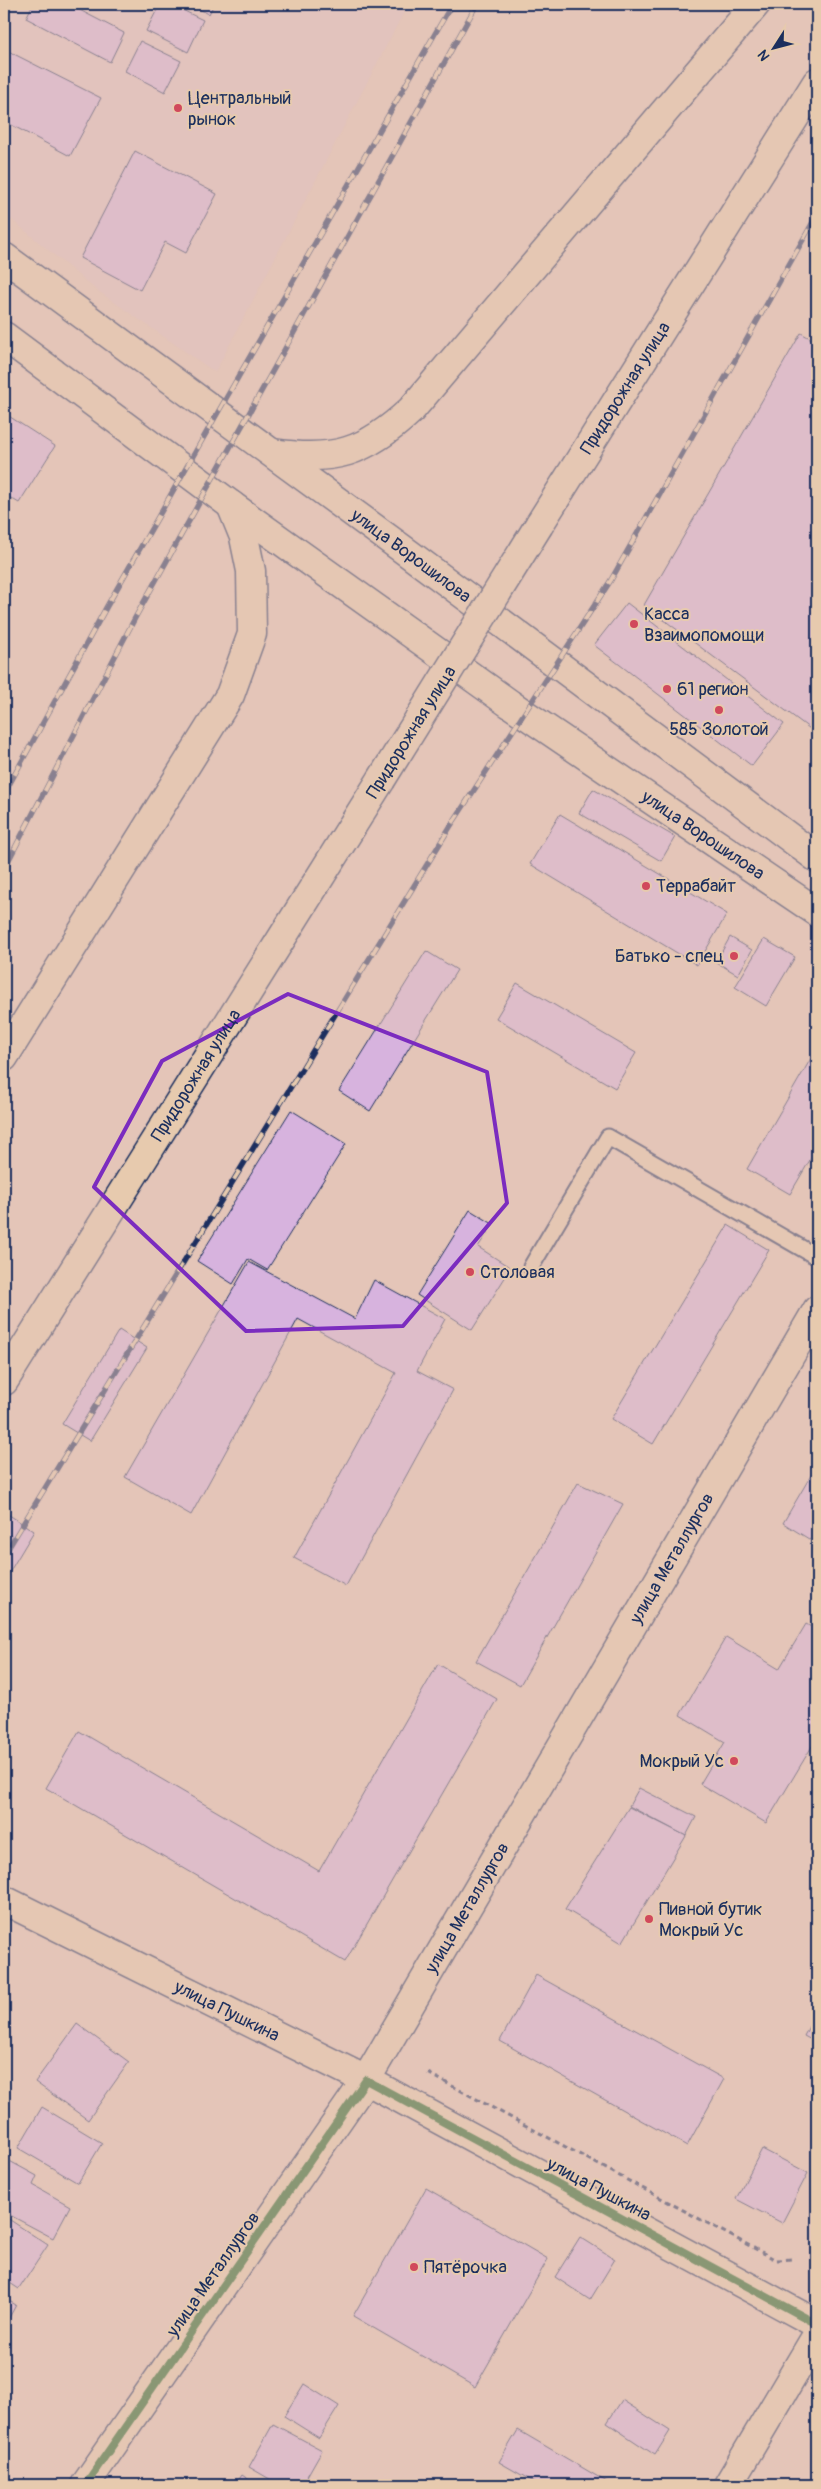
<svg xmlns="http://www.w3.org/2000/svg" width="821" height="2489" font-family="Pangolin,sans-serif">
<rect width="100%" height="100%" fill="#e4c5b8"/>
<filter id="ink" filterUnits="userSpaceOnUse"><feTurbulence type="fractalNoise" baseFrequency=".02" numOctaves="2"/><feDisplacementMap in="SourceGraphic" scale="10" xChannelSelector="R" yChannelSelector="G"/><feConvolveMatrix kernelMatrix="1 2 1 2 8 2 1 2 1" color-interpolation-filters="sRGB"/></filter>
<g filter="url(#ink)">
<path fill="#e0c0c3" d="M4 4H408L215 372 94 288 4 213Z"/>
<g fill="#d7b3de" stroke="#1b2f5e">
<path d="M4 4H12L7 15 4 13Z"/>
<path d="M33 4H68L124 33 110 62 26 18Z"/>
<path d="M160 4H170L203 20 188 52 146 31Z"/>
<path d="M189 4H214L209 14Z"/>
<path d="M140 41 181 61 165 92 125 71Z"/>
<path d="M4 49 101 98 70 156 4 121Z"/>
<path d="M135 151 217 194 186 253 165 242 140 290 80 258Z"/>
<path d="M801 333 817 342V734L644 605Z"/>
<path d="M4 413 55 446 19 503 4 494Z"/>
<path d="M627 603 784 724 752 766 594 645Z"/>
<path d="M593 789 675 837 661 861 579 813Z"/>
<path d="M560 814 727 914 697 965 530 864Z"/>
<path d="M730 937 752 950 738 975 716 962Z"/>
<path d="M764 939 795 957 766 1006 735 987Z"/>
<path d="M426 951 457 970 370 1111 339 1091Z"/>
<path d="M517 983 636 1053 615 1088 496 1018Z"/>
<path d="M817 1048V1148L790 1194 747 1169Z"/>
<path d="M291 1110 346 1144 267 1270 248 1259 233 1284 197 1261Z"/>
<path d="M470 1210 493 1224 478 1247 511 1268 472 1330 417 1295Z"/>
<path d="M728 1225 769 1250 653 1444 611 1419Z"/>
<path d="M249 1262 355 1319 374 1280 445 1319 417 1371 453 1390 346 1586 294 1558 396 1373 298 1319 191 1515 125 1477Z"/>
<path d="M119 1330 147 1348 90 1441 62 1424Z"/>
<path d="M817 1465V1544L783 1523Z"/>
<path d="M578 1483 623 1504 520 1685 476 1661Z"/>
<path d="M6 1513 34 1531 4 1581V1516Z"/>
<path d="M806 1624 817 1630V1738L766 1823 700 1784 725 1742 680 1715 726 1637 779 1669Z"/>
<path d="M438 1664 497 1699 345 1962 46 1788 79 1731 319 1871Z"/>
<path d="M639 1788 696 1817 686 1836 629 1806Z"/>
<path d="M629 1807 686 1836 622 1943 565 1909Z"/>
<path d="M536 1975 724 2079 687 2146 500 2041Z"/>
<path d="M817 2011V2043L804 2036Z"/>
<path d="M77 2024 129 2062 88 2120 35 2082Z"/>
<path d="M42 2107 102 2143 78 2183 18 2148Z"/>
<path d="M762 2149 808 2173 782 2223 736 2199Z"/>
<path d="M4 2158 37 2176 33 2185 70 2206 53 2238 4 2212Z"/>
<path d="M426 2188 548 2259 475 2387 353 2316Z"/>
<path d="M4 2216 48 2245 19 2289 4 2279Z"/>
<path d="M580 2237 615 2259 590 2300 555 2277Z"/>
<path d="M4 2298 16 2305 4 2327Z"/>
<path d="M304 2384 339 2406 319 2438 284 2416Z"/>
<path d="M622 2400 670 2431 655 2455 607 2423Z"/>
<path d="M273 2424 322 2450 302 2485H280L249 2467Z"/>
<path d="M518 2430 612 2485H539L499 2462Z"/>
<path d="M242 2475 257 2485H235Z"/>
</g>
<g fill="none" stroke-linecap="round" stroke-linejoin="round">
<g stroke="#1b2f5e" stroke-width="19">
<path id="service" d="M531 1267 608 1137 817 1257"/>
</g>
<g stroke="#1b2f5e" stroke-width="31">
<g id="minor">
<path d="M366 2080 817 2324"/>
<path d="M728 2485 817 2335"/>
</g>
</g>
<g stroke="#1b2f5e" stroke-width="31">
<path id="tertiary" d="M85 2485 366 2080"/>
</g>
<g stroke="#1b2f5e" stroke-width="31">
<g id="secondary">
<path id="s1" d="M4 257 408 553 817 858"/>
<path id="s2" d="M4 336 231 505 510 704 817 912"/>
<path d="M273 453C334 462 365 453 411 410L756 4"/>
<path id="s3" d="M539 525 817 82"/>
<path d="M4 1057 230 695 252 634 251 571 244 537 231 505"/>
<path id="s4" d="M4 1381 381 780"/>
<path id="s5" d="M4 1900 366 2080 817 1310"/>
</g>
</g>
<path stroke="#1b2f5e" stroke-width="3" stroke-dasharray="5 4" stroke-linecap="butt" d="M428 2073 776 2260 792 2259"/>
<use href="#service" stroke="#e7caae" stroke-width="15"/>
<use href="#minor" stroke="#e7caae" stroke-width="28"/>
<use href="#tertiary" stroke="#e7caae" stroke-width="28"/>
<use href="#secondary" stroke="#e7caae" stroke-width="28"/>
<g stroke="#1b2f5e" stroke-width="5.5">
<g id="rail">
<path d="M4 794 107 606 452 4"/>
<path d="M4 869 135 618 477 4"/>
<path d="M4 1555 450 827 611 580 817 215"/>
</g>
</g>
<use href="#rail" stroke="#e7caae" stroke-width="4" stroke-dasharray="11" stroke-linecap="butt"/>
<g stroke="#1b2f5e" stroke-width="31" stroke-linecap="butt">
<path id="secondary-bridge" d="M381 780 539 525"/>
</g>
<use href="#secondary-bridge" stroke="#e7caae" stroke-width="28"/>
<g stroke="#e7caae" stroke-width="11">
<path id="cycleway" d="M85 2485 366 2080 817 2324"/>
</g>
<use href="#cycleway" stroke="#1b5e20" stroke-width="8"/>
</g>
</g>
<path d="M0 0H821V2489H0ZM288 994 487 1072 507 1203 403 1326 246 1331 94 1187 162 1061Z" fill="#e4c5b8" fill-opacity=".55" fill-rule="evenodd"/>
<path fill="none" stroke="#7b2cbf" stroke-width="4" stroke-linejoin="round" d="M288 994 487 1072 507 1203 403 1326 246 1331 94 1187 162 1061Z"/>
<g fill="#d1495b" stroke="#e7caae" stroke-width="2">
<circle cx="178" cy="108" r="5"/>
<circle cx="634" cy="624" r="5"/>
<circle cx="667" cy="689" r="5"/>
<circle cx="719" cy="710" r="5"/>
<circle cx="646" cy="886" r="5"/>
<circle cx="734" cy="956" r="5"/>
<circle cx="470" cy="1272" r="5"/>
<circle cx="734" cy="1761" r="5"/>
<circle cx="649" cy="1919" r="5"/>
<circle cx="414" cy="2267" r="5"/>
</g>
<g text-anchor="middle" stroke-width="4" stroke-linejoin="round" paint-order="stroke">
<g font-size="18" fill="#1b2f5e" stroke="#e7caae" text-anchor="start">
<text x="188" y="104">Центральный<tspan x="188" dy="21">рынок</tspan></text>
<text x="644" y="620">Касса<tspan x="644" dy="21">Взаимопомощи</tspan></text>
<text x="677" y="695">61 регион</text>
<text x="719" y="735" text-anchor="middle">585 Золотой</text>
<text x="656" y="892">Террабайт</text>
<text x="724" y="962" text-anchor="end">Батько - спец</text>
<text x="480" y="1278">Столовая</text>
<text x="724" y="1767" text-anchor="end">Мокрый Ус</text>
<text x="659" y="1915">Пивной бутик<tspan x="659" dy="21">Мокрый Ус</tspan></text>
<text x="424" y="2273">Пятёрочка</text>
</g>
<g font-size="18" fill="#1b2f5e" stroke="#e7caae">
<text dy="6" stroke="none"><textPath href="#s3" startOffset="162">Придорожная улица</textPath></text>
<text dy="6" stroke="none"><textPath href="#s1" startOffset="505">улица Ворошилова</textPath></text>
<text transform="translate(411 732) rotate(-58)" y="6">Придорожная улица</text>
<text dy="6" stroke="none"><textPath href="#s2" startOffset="859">улица Ворошилова</textPath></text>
<text dy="6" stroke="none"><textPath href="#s4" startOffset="361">Придорожная улица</textPath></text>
<text dy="6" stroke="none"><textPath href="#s5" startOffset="1009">улица Металлургов</textPath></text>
<text dy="6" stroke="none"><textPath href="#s5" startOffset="604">улица Металлургов</textPath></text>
<text dy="6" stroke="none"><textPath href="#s5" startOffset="249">улица Пушкина</textPath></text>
<text transform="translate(599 2189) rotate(28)" y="6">улица Пушкина</text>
<text transform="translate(213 2274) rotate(-55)" y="6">улица Металлургов</text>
</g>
</g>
<rect width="821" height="2489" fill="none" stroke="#e7caae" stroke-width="20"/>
<rect x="10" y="10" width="801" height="2469" fill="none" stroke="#1b2f5e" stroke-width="2" filter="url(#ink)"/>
<g transform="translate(774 48) rotate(234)" stroke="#e7caae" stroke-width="4" paint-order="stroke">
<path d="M0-4L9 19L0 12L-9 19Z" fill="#1b2f5e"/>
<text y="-8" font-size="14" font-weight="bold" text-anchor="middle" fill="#1b2f5e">N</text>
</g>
</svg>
